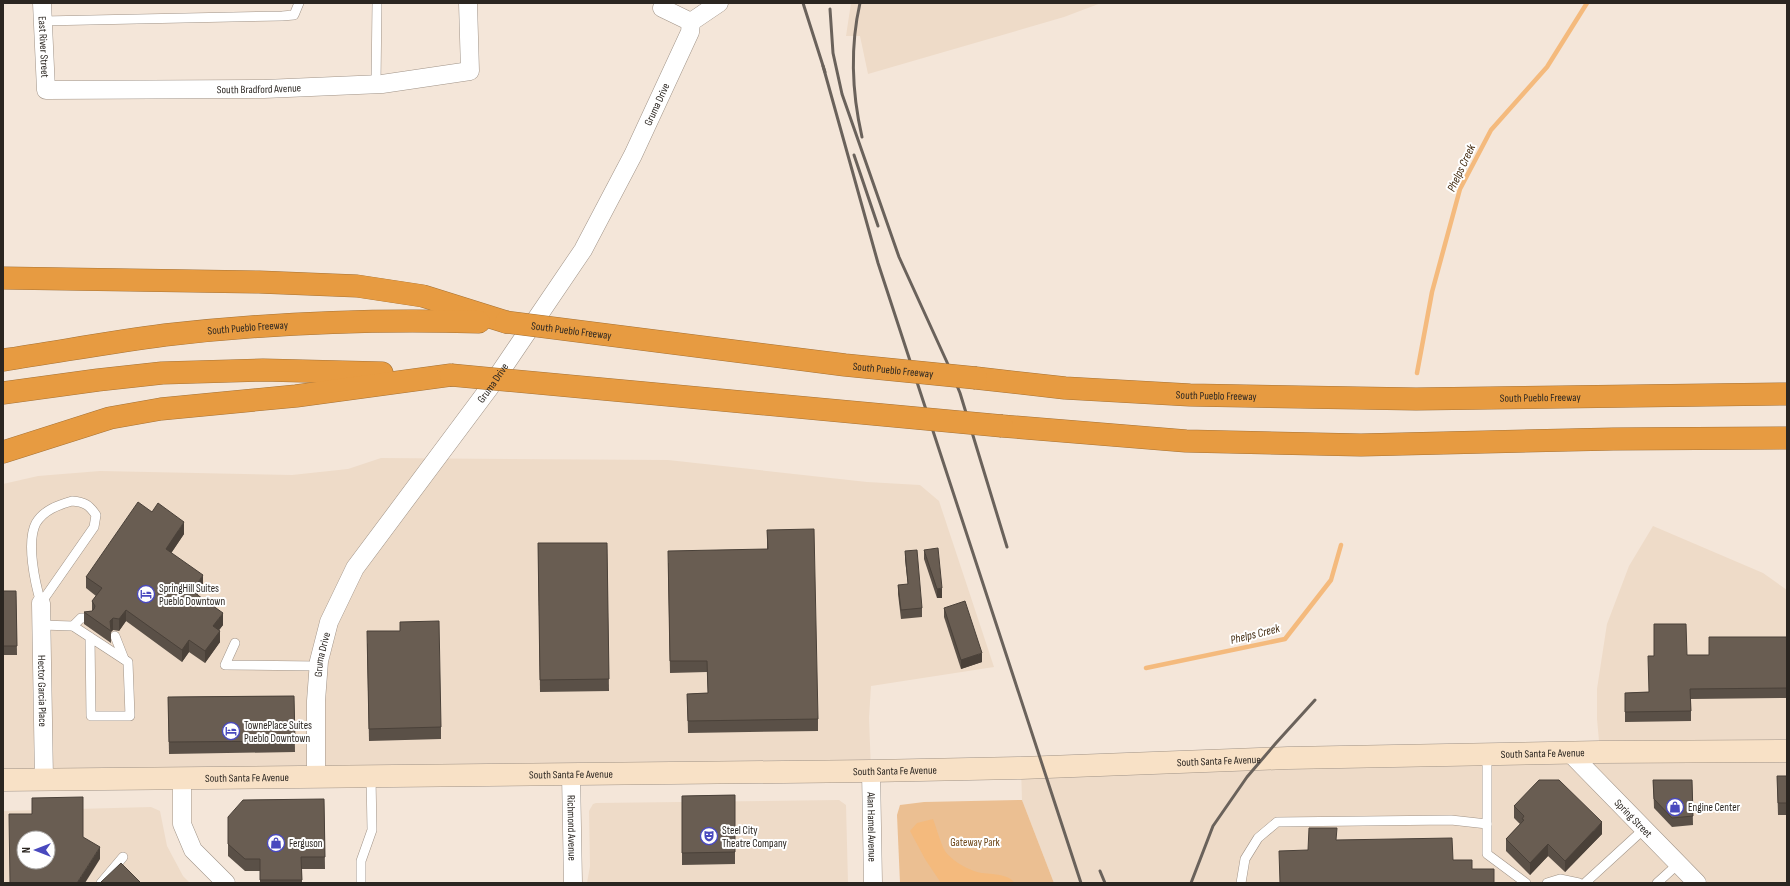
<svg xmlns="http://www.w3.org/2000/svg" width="1790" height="886" font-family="'Sofia Sans Condensed',sans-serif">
<rect width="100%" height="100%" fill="#f4e6d9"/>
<g fill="#eedbc8" fill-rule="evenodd">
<path d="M851 3H1101L1064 17 868 74 860 36H846Z"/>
<path d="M381 458 668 460 867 482 920 485 939 501 994 667 871 686 869 718 871 771 3 780V484L38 476 100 471 292 475 348 469Z"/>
<path d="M1653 526 1763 573 1787 590V883H1697L1690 876 1684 883H1054L1022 800 1021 768 1600 752 1597 719V689L1607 624 1629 566Z"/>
<path d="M839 800 846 805 848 883H587L590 866 589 811 593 804 596 803Z"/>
<path d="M151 807 160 811 167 846 183 876 190 883H3V811ZM24 838H48V862H24Z"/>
</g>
<path fill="#ebbf92" d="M1022 800 1054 883H900L897 815 900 805 924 802Z"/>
<path fill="#f4ba7d" d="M933 819C937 829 940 842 945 851 950 859 965 868 974 871 987 876 1005 871 1015 883H941L925 859 910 831 917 823Z"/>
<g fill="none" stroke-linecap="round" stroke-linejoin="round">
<g stroke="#f4ba7d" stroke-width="4.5">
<path d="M1417 373 1432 292 1460 189 1491 130 1547 67 1587 3"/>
<path d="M1146 668 1285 639 1331 580 1341 545"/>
</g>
<g stroke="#a09387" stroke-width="10">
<g id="service">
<path d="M43 21 282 16 294 15 299 3"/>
<path d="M376 84 377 3"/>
<path d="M72 501C85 502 89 505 96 515L94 527 41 603C35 583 26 542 36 523 44 510 58 505 72 501Z"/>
<path d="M41 625 73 626 128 662 130 716H91L90 637"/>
<path d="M73 626 81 618H89"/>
<path d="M115 636 124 659"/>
<path d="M235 643 225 665 318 666"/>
<path d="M1487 755V854L1526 883"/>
<path d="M101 883 123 857"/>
<path d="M361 883V861L372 830 371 777"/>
<path d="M1241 883 1245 859 1258 838 1277 822 1451 820 1487 824"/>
<path d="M1547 883 1560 879 1579 883"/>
<path d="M1585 883 1644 829"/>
<path d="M1657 883 1678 864"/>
</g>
</g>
<g stroke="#a09387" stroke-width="19">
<g id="minor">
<path id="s1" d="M42 3 46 90 264 89 382 84 470 71 468 3"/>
<path d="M662 8 691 22"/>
<path d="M691 22 719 3"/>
<path id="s2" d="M41 603 44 779"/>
<path id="s3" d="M1570 753 1697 883"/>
<path id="s4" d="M871 771 873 883"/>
<path id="s5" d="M571 774 573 883"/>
<path d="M182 777V824L193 850 226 883"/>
<path id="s6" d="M316 777V701L319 661 329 622 355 568 490 387 583 250 633 155 690 32 691 22"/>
</g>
</g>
<g stroke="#a09387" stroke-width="23">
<g id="secondary">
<path id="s7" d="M3 780 871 771 1021 768 1288 758 1600 752 1787 751"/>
</g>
</g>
<g stroke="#a57236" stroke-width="23">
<g id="motorway">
<path d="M3 278 259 282 357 286 423 296 506 322"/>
<path id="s8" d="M3 360C57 352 111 342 165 335 269 323 374 319 479 322"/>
<path id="s9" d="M976 378 1065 388 1190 395 1416 399 1787 394"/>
<path d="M3 393 98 380 162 373 263 370 382 373"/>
<path d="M1002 426 1186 441 1361 445 1613 439 1787 438"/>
<path d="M3 452 110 418 161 409 296 396 451 375"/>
</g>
</g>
<use href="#service" stroke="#fff" stroke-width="9"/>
<use href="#minor" stroke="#fff" stroke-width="18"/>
<use href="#secondary" stroke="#f8e1c6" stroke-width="22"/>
<use href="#motorway" stroke="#e79b41" stroke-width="22"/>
<g stroke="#6a625b" stroke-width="3">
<path d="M803 3 825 72"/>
<path d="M860 3C850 47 852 93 862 137"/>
<path d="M830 9 833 53 842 94 899 257 951 371 960 393 1007 547"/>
<path d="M823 66 878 263 1081 883"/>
<path d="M854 155 878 226"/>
<path d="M1100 871 1105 883"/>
<path d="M1191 883 1213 826 1247 777 1276 743 1315 700"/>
</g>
<g stroke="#a57236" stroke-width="23" stroke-linecap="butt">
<g id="motorway-bridge">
<path id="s10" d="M506 322 845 365 976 378"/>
<path d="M451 375 1002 426"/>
</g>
</g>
<use href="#motorway-bridge" stroke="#e79b41" stroke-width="22"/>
</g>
<g fill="#5a5047">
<path d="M152 512 184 534 171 553 203 587 197 595 223 625 219 630 220 642 205 663 189 652 182 662 126 621 119 631 113 630 111 632V643L84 624V612L92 611V601L96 596 86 588V577Z"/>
<path d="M767 530 818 719V731L688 733 687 694 708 693 707 672 670 673 668 563 767 549Z"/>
<path d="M538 543H607L609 691 540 692Z"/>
<path d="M924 550 942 598H937L924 559Z"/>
<path d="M905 551 922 608V617L901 619 898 594V585H908L905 560Z"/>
<path d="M3 591H16L17 655H3Z"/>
<path d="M944 608 982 662 961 669 944 617Z"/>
<path d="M1787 637V698L1691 699V721L1625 722V693L1649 692 1687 655H1709Z"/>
<path d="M367 643 441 727V739L369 741Z"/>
<path d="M294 696 295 752 169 754 168 697Z"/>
<path d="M1777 776H1787V815H1778Z"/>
<path d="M1653 780H1692L1693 825 1672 827 1654 808Z"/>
<path d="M735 795V864L682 865V796Z"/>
<path d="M324 799 325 869H302V883H260V871H245L228 856V817Z"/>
<path d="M1514 806 1602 834 1565 872 1548 856 1530 875 1506 851V839L1520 824 1514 818Z"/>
</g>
<g fill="#4a4139">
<path d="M184 522V534L166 561V549Z"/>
<path d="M203 575V587L192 603V591Z"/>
<path d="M942 588V598H937V589Z"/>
<path d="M126 610V621L119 631V619Z"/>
<path d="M223 613V625L213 638V626Z"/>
<path d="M113 618V630L111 632 110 621Z"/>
<path d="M220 631V642L205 663V651Z"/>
<path d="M189 640V652L182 662V650Z"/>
<path d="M982 653V662L961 669V660Z"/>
<path d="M1602 822V834L1565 872V861Z"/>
<path d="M1548 844V856L1530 875V863Z"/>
<path d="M100 847V859L85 883H77Z"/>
</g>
<g fill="#695d52" stroke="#4a4139" fill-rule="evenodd">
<path d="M138 502 152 512 158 503 184 522 166 549 203 575 192 591 223 613 213 626 220 631 205 651 189 640 182 650 126 610 119 619 113 618 110 621 111 631 84 612 92 611 94 609 95 606 92 601 102 588 86 577Z"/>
<path d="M814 529 818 719 688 721 687 694 708 693 707 661H670L668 551 768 549 767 530Z"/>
<path d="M538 543H607L609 679 540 680Z"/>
<path d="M938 548 942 588 937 589 924 550Z"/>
<path d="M917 550 922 608 901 610 898 585 908 584 905 551Z"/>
<path d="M3 591H16L17 646H3Z"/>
<path d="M965 601 982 653 961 660 944 608Z"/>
<path d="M439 621 441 727 369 729 367 631H400V622Z"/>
<path d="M1654 624H1686L1687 655H1709V637H1787V688L1690 689 1691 711 1625 712V693L1649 692 1648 656H1654Z"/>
<path d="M294 696 295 741 169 742 168 697Z"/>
<path d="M1777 776H1787V803H1778Z"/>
<path d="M1539 780H1559L1602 822 1565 861 1548 844 1530 863 1506 839 1524 820 1522 819 1524 816 1514 806Z"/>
<path d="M1653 780H1692L1693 816 1672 818 1654 799Z"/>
<path d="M735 795V852L682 853V796Z"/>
<path d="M83 797V837L100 847 77 883H10L9 814H32V798ZM24 838H48V862H24Z"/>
<path d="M324 799 325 857H301L302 880H260V859H245L228 844V817L243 800Z"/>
<path d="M1309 828H1337L1336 840 1452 838 1453 860H1472V869H1494V883H1280L1279 851 1308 850Z"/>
<path d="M121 863 141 883H100Z"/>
</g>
<defs>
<g id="hotel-ring" transform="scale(0.9)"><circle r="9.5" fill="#fff" stroke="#4949be" stroke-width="1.5"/><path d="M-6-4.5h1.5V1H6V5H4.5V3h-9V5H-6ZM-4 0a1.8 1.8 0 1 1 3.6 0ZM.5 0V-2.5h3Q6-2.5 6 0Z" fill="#4949be"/></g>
<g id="shop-ring" transform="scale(0.9)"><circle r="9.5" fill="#fff" stroke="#4949be" stroke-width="1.5"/><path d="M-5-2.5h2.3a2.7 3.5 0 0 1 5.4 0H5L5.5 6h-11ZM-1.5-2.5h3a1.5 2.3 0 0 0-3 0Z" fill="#4949be"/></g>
<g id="theatre-ring" transform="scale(0.9)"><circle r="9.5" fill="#fff" stroke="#4949be" stroke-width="1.5"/><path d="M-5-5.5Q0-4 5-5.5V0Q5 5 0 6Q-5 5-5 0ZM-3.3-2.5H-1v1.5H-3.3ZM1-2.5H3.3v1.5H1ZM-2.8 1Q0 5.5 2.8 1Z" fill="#4949be"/></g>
</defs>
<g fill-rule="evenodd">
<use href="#hotel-ring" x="146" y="594"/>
<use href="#hotel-ring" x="231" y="731"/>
<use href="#shop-ring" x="1675" y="807"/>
<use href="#theatre-ring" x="709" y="836"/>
<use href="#shop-ring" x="276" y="843"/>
</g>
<g text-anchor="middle" stroke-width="4" stroke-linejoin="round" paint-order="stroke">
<g font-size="11" fill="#2b2621" stroke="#fff">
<text dy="4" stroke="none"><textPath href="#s1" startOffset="44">East River Street</textPath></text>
<text dy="4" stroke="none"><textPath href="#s1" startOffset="300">South Bradford Avenue</textPath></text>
<text dy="4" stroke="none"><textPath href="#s6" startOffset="771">Gruma Drive</textPath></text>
<text dy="4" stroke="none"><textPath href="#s8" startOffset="247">South Pueblo Freeway</textPath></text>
<text dy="4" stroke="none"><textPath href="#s10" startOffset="66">South Pueblo Freeway</textPath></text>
<text dy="4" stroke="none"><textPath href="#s10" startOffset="390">South Pueblo Freeway</textPath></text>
<text dy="4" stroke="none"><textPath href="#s6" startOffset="447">Gruma Drive</textPath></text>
<text dy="4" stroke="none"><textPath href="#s9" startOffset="241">South Pueblo Freeway</textPath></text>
<text dy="4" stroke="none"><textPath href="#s9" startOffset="565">South Pueblo Freeway</textPath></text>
<text dy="4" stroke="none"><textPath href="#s6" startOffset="123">Gruma Drive</textPath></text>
<text dy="4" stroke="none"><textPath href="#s2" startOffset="88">Hector Garcia Place</textPath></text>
<text dy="4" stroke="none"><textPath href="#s7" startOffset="1540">South Santa Fe Avenue</textPath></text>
<text dy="4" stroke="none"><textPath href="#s7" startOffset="1216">South Santa Fe Avenue</textPath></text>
<text dy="4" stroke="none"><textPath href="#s7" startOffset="892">South Santa Fe Avenue</textPath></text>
<text dy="4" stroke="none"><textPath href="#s7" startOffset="568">South Santa Fe Avenue</textPath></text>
<text dy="4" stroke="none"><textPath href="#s7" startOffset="244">South Santa Fe Avenue</textPath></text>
<text dy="4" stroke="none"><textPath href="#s3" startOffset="91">Spring Street</textPath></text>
<text dy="4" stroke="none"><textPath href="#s4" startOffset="56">Alan Hamel Avenue</textPath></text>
<text dy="4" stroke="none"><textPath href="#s5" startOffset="54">Richmond Avenue</textPath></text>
</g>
<g font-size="11" fill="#2b2621" stroke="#fff" text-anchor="start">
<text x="159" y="592">SpringHill Suites<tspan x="159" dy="13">Pueblo Downtown</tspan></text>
<text x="244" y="729">TownePlace Suites<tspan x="244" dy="13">Pueblo Downtown</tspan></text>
<text x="1688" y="811">Engine Center</text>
<text x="722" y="834">Steel City<tspan x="722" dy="13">Theatre Company</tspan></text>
<text x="289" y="847">Ferguson</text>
</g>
<g font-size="11" fill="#6d4719" stroke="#fff">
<text x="975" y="846">Gateway Park</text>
</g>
<g font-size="12" font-style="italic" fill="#442c11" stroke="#fff">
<text transform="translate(1461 168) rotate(-65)" y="4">Phelps Creek</text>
<text transform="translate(1255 634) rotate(-14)" y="4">Phelps Creek</text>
</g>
</g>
<rect width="1790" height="886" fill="none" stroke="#2b2621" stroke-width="8"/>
<g transform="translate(36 850) rotate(270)"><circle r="19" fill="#ffffff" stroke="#aaa8a6"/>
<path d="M0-3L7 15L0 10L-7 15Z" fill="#4949be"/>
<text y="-6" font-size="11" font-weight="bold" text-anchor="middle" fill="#2b2621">N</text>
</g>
</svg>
